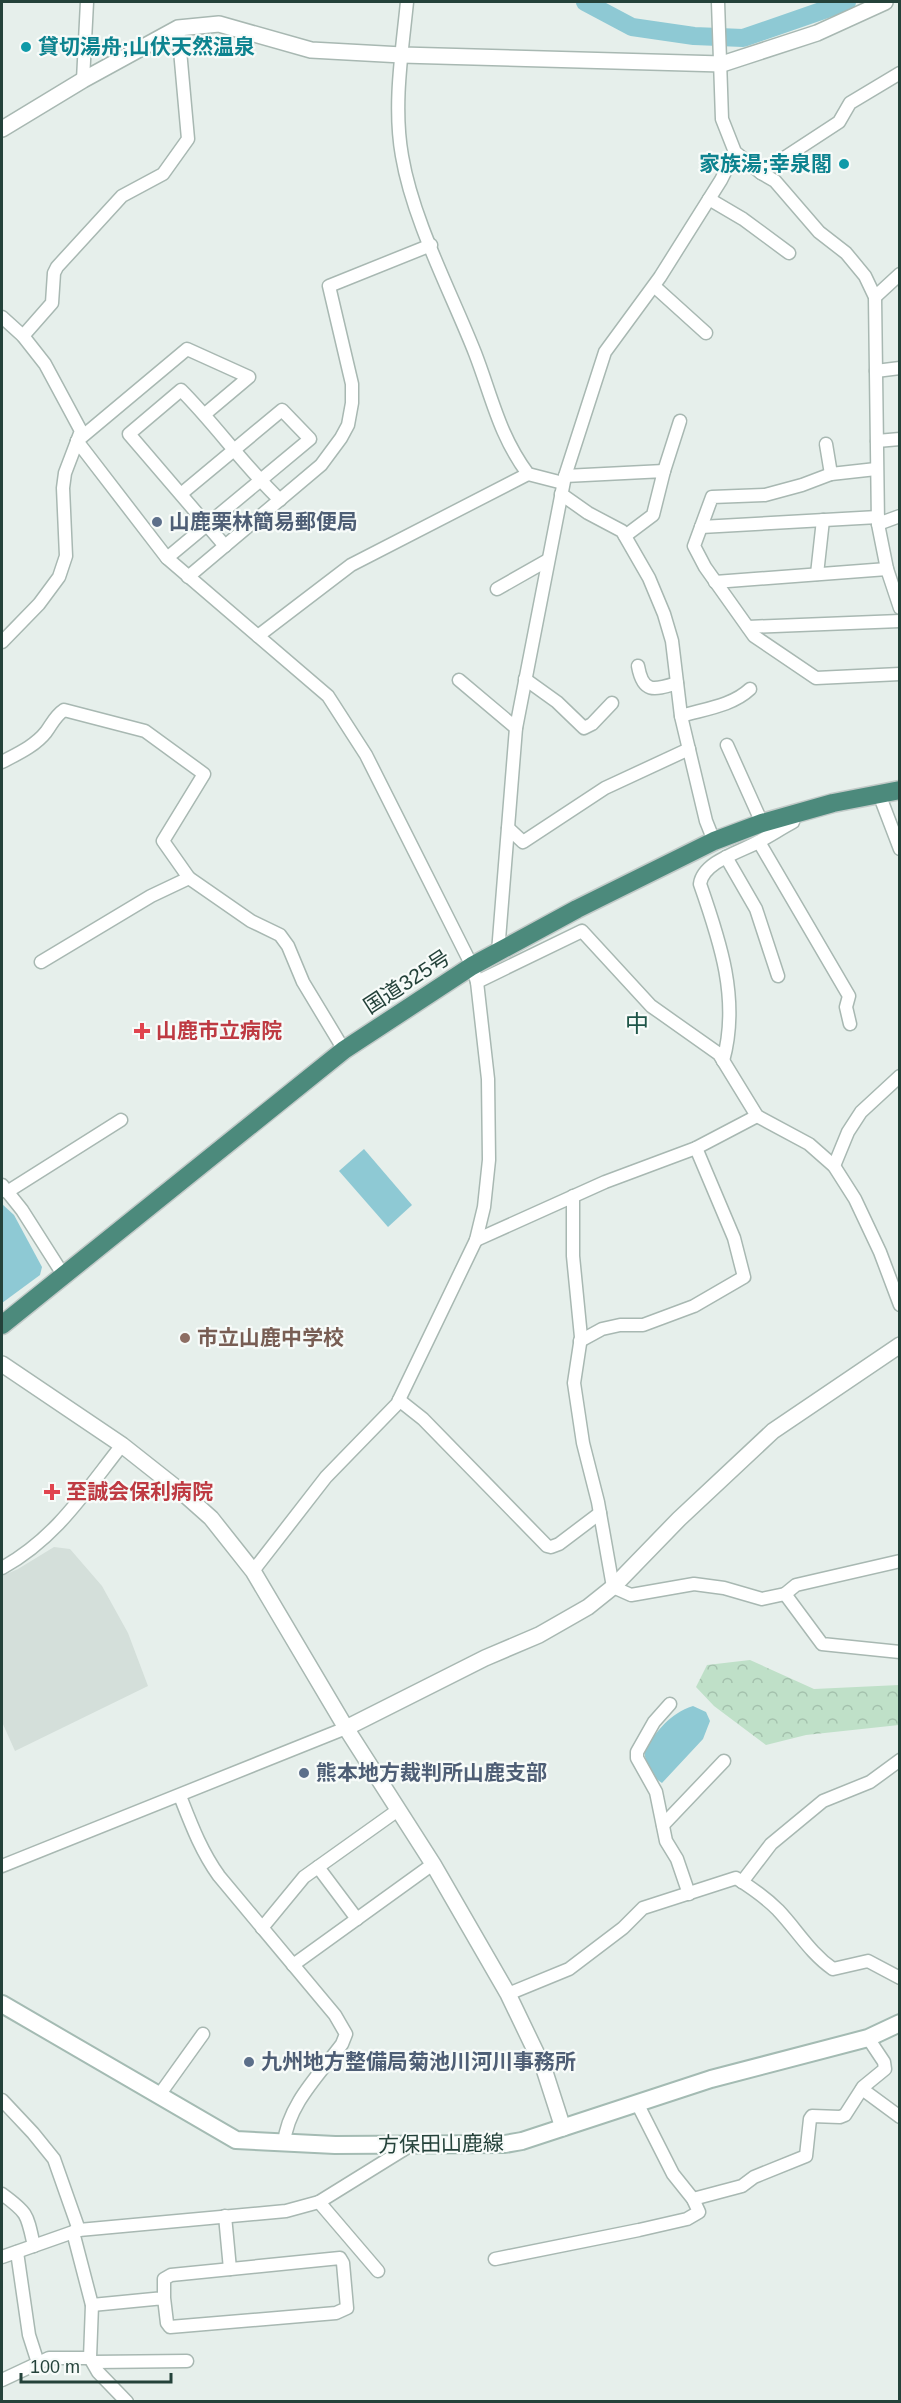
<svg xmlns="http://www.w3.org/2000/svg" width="901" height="2403" font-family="Helvetica,'Noto Sans JP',sans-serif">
<defs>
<pattern id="forest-crowns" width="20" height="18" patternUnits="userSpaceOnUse" patternTransform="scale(1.5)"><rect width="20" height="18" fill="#bfe0c8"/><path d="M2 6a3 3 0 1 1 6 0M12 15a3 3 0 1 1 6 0" fill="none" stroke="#a4c1ad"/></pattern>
</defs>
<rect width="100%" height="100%" fill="#e6efeb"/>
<path fill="#d4dfda" d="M54 1547 70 1549 102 1586 128 1633 148 1686 15 1751 2 1722V1576L18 1569Z"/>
<path fill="url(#forest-crowns)" d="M750 1660 814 1689 899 1685V1725L806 1735 766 1745 714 1706 696 1687 707 1665Z"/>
<g fill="#8ec9d4">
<path d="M364 1149 412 1205 388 1227 339 1171Z"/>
<path d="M2 1204 14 1215 42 1267 40 1275 2 1303Z"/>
<path d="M693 1706 706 1712 710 1721 703 1739 662 1783C649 1775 646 1765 644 1750 658 1730 669 1714 693 1706Z"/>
</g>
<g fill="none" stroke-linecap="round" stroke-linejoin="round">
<path stroke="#8ec9d4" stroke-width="18" d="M585 2 632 27 694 36 743 38 847 2"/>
<g stroke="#a8b8b2" stroke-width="15">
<g id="minor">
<path d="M407 2C402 52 393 106 402 156 413 221 451 292 475 353 492 397 499 435 528 474L563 483"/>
<path d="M718 2 722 119 735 152 761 173 775 181 819 232 846 253 865 276 875 297 878 524 887 569 900 608"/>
<path d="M83 80 87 2"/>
<path d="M761 173 839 122 850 103 900 73"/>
<path d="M709 199 743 219 789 253"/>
<path d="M654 286 706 333"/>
<path d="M875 297 900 274"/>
<path d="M2 317 23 336 45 364 81 431 65 473 63 488 66 556 59 577 39 604 2 642"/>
<path d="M23 336 52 303 54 273 57 267 122 196 163 174 188 139 178 28"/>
<path d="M876 371 900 368"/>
<path d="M77 441 167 558 328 696 366 755 472 966 477 982 488 1079 489 1160 484 1207 476 1240 397 1404 326 1477 253 1571"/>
<path d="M77 441 187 349 249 377 205 414"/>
<path d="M877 441 900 439"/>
<path d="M826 444 831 474"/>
<path d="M876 469 831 474 802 485 765 495 712 497 694 546 705 567 754 636 816 678 900 674"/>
<path d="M664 471 680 421"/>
<path d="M565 476 664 471 653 515 625 536"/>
<path d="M561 494 588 513 622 531 649 578 664 614 672 641 681 716 706 821 714 841"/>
<path d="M878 524 900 516"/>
<path d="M701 527 878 517"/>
<path d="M225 546 129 434 181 390C216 425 244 466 280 500"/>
<path d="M167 558 310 439 282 410 181 494"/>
<path d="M817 574 823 520"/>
<path d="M188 577 321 465 341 438 348 425 352 403V384L329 286 431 245"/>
<path d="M715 582 887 569"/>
<path d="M497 589 548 560"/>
<path d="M748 627 900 621"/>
<path d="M258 636 351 565 528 474"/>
<path d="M638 666C643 694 654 690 677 683"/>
<path d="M525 679 557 702 584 728 592 724 612 703"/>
<path d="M459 680 516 728"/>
<path d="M681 716C704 709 732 706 750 689"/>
<path d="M727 745 762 823"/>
<path d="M2 762C17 754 35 746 46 732 52 724 55 716 64 710L145 731 204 774 163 841 189 878"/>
<path d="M879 794 900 849"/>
<path d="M508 828 523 842 605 788 689 749"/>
<path d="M759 842 849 996 846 1007 850 1024"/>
<path d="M726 857 756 909 778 976"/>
<path d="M498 952 516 728 565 476 605 352 660 277 721 180 735 152"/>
<path d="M41 962 151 896 189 878 251 921 280 935 288 946 303 982 344 1050"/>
<path d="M477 982 582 931 651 1006 719 1054 757 1116 809 1144 834 1166 855 1199 880 1252 900 1305"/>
<path d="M723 1061C740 1000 720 941 700 884 703 861 743 851 760 841 771 835 782 828 793 822L795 814"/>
<path d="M834 1166 848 1132 861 1112 900 1076"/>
<path d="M2 1185 22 1210 64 1276"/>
<path d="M7 1192 121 1120"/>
<path d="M573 1196V1256L581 1337 574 1383 583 1443 598 1502 613 1587 631 1595 694 1584 724 1588 762 1599 785 1594 822 1644 900 1652"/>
<path d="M476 1240 605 1182 696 1148 757 1116"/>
<path d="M580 1341 602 1329 620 1325H643L694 1306 744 1277 734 1238 696 1148"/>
<path d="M399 1400 423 1419 547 1546 551 1547 559 1544 600 1513"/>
<path d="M2 1568C56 1538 84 1493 122 1445"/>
<path d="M785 1594 796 1585 900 1561"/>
<path d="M670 1704 654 1722 637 1752V1758L656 1792 666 1841 677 1859 689 1894"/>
<path d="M180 1796C191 1824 201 1851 219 1876L335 2015 346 2034 342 2044C320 2074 288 2104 284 2143"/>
<path d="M663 1825 724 1761"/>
<path d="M2 1866 346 1728"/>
<path d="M318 1867 357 1919"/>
<path d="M742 1882 771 1844 823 1801 870 1782 900 1760"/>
<path d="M262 1928 304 1877 398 1810"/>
<path d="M293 1965 433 1864"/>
<path d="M508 1994 569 1969 623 1928 643 1908 736 1878C752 1888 765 1897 778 1910 797 1930 810 1953 833 1969L868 1961 900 1978"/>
<path d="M862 2089 900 2117"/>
<path d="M160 2094 203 2034"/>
<path d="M2 2100 33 2133 54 2159 79 2230"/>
<path d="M2 2194C28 2213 27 2214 34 2246"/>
<path d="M693 2199 742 2186 754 2177 806 2156 810 2119 812 2116 840 2117 845 2115 863 2087 885 2069 884 2062 868 2038"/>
<path d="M319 2202 378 2271"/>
<path d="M225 2216 230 2269"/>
<path d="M73 2232 92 2305 90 2358 98 2372 127 2402"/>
<path d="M17 2252 29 2335 38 2363"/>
<path d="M2 2257 79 2230 286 2211 319 2202 411 2145"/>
<path d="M495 2259 639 2230 687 2219 699 2212 693 2199 673 2174 637 2103"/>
<path d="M92 2305 164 2298V2279L171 2275 340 2258 343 2263 347 2308 336 2313 170 2327 167 2323 164 2298"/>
<path d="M93 2362 187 2361"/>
<path d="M2 2380 49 2358H90"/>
</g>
</g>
<g stroke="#a8b8b2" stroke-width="18">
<g id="tertiary">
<path d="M2 129 83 80 178 28 219 24 311 50 402 55 722 64 817 33 885 2"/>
<path d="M2 1364 122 1445 184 1494 211 1518 253 1571 346 1728 433 1864 508 1994 544 2069 563 2128"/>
<path d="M346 1728 485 1658 539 1635 588 1607 613 1587 679 1519 773 1431 900 1345"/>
</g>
</g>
<g stroke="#a4bbb3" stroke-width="20">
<path id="secondary" d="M2 2004 236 2140 335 2145 505 2144 522 2141 711 2079 868 2038 900 2023"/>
</g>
<g stroke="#c2cac8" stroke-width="21">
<path id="trunk" d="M2 1325 344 1050 472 966 577 909 714 841 762 823 833 803 900 790"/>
</g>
<use href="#minor" stroke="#fff" stroke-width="12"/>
<use href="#tertiary" stroke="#fff" stroke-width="15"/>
<use href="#secondary" stroke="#fff" stroke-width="16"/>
<use href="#trunk" stroke="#4c8a7c" stroke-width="18"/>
</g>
<g fill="#0f9aa8" stroke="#f7fbf9" stroke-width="2">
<circle cx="26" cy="47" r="6"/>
<circle cx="844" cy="164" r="6"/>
</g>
<g fill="#5c6f8a" stroke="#f7fbf9" stroke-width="2">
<circle cx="157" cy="522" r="6"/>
<circle cx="304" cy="1773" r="6"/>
<circle cx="249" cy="2062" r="6"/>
</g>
<g fill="#e0444e" stroke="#f7fbf9" stroke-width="2">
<path d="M139 1022h6v6h6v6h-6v6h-6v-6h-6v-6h6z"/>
<path d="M49 1483h6v6h6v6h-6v6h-6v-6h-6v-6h6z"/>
</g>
<circle fill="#8d6e63" stroke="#f7fbf9" stroke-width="2" cx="185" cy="1338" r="6"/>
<g text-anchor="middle" stroke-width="4.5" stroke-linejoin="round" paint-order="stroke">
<g font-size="21" font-weight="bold" fill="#0d838f" stroke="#f7fbf9" text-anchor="start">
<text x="38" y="54">貸切湯舟;山伏天然温泉</text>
<text x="832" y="171" text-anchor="end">家族湯;幸泉閣</text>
</g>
<g font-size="21" font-weight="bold" fill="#4e5e75" stroke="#f7fbf9" text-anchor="start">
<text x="169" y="529">山鹿栗林簡易郵便局</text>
<text x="316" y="1780">熊本地方裁判所山鹿支部</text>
<text x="261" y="2069">九州地方整備局菊池川河川事務所</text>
</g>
<g font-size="21" fill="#24423a" stroke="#f7fbf9">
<text transform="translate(407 982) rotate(-33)" y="7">国道325号</text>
<text transform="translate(441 2144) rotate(-1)" y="7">方保田山鹿線</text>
</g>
<g font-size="21" font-weight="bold" fill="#be3a42" stroke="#f7fbf9" text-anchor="start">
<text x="156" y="1038">山鹿市立病院</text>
<text x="66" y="1499">至誠会保利病院</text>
</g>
<g font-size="21" font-weight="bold" fill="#785e54" stroke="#f7fbf9" text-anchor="start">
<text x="197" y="1345">市立山鹿中学校</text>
</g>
<g font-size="24" fill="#1f5548" stroke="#f7fbf9">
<text x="637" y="1032">中</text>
</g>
</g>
<rect width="901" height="2403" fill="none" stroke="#24423a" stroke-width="6"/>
<path d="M21 2373v9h150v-9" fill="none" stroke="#24423a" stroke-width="3"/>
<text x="30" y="2373" font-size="18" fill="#24423a" stroke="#f7fbf9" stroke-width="4.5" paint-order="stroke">100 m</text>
</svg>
